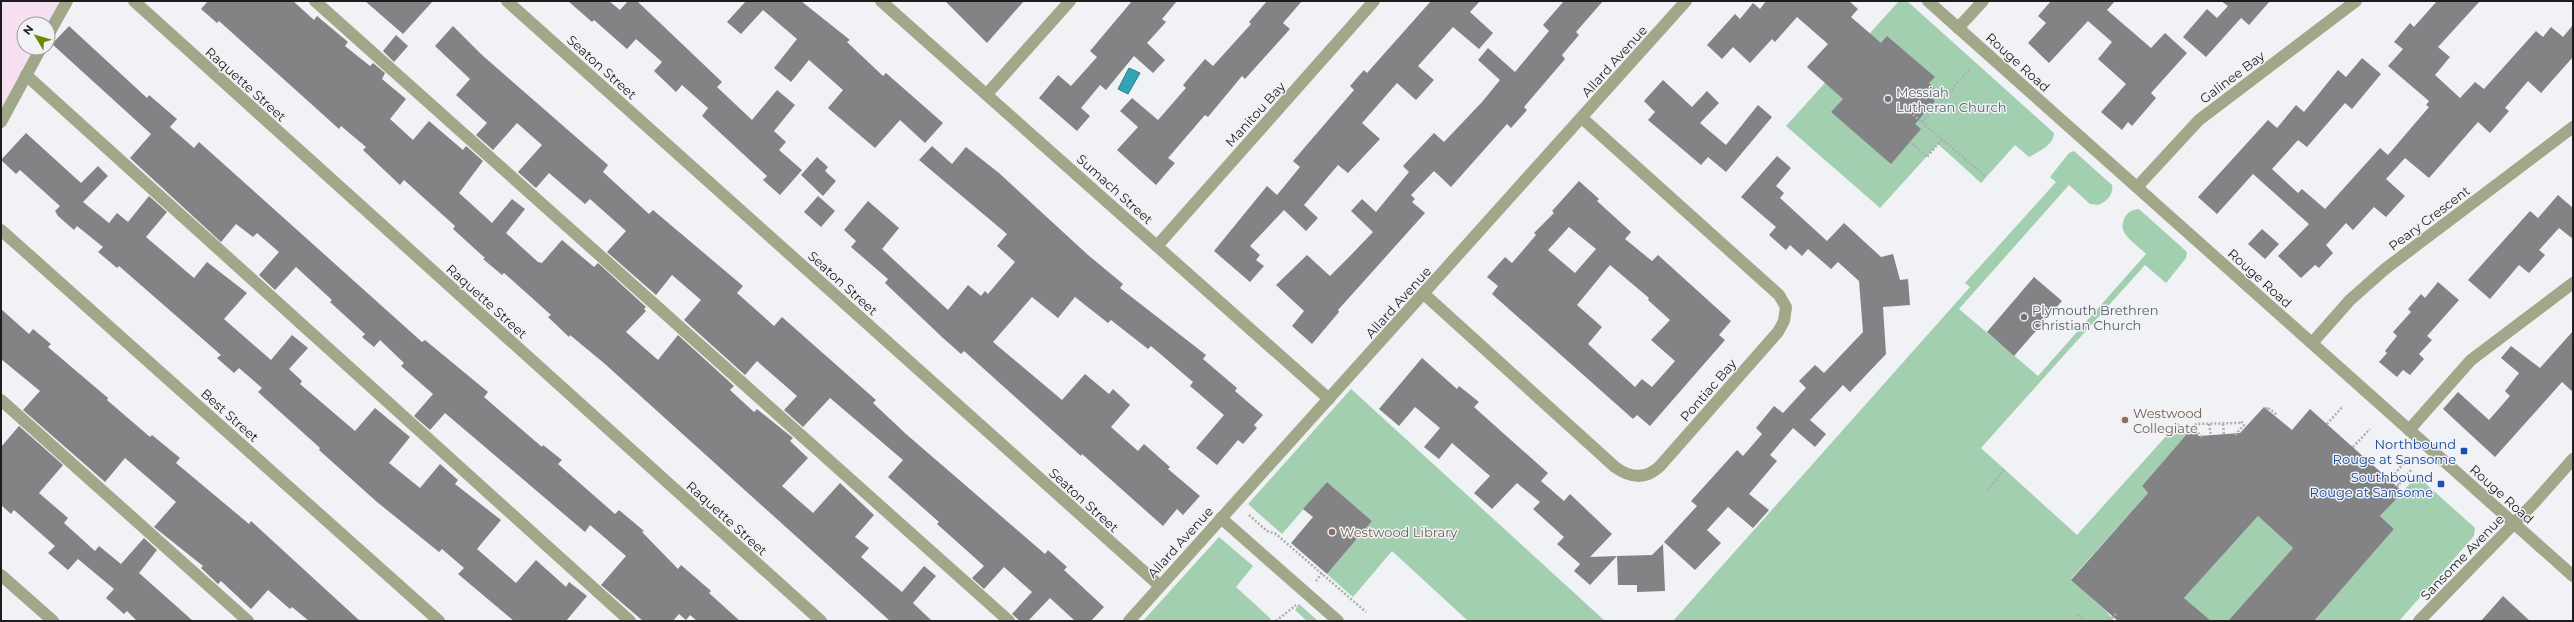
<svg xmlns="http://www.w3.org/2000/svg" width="2574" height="622" font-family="Montserrat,sans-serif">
<rect width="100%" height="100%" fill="#f1f2f5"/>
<path fill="#f5e1f1" d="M1 1H67L48 24H24V48H41L1 122Z"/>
<g fill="#a1cfb0">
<path d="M1899 1H1907L2054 133C2054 145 2038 152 2029 157L2015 145 1981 183 1938 144 1880 208 1786 126Z"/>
<path d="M2074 151 2112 185C2114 194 2107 202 2098 205L2090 204 2069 185 1959 309 2038 376 2146 254C2137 244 2117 235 2124 219 2127 212 2132 210 2139 209L2187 252 2186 258 2166 283 2145 265 1981 448 2077 535 2178 423 2189 431 2142 486 2148 493 2071 579 2107 612 2114 621H1673L1970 287 1965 283 2056 182 2050 177 2069 153Z"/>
<path d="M1351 389 1361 398 1605 621H1468L1392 551 1353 597 1327 574 1372 521 1327 482 1282 534 1248 504Z"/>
<path d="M2417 476 2475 528 2474 536 2399 621H2314L2394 529 2380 516Z"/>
<path d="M2258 516 2293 548 2228 621H2210L2184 598Z"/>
<path d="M1219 537 1253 566 1236 587 1271 619 1269 621H1143Z"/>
<path d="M1299 604 1318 621H1307L1295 610Z"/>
</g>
<path fill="#33a4b3" stroke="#2c7c86" d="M1129 68 1140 73 1128 94 1118 89Z"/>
<g fill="#838385" fill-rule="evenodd">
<path d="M208 1H293L314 20 317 16 348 42 345 46 370 66 373 63 385 73 382 79 406 99 390 119 413 140 429 121 463 150 466 146 483 161 459 193 468 201 492 223 512 199 525 209 506 233 538 262 542 263 562 240 594 267 598 263 646 307 644 309 646 311 626 332 658 360 678 335 734 386 730 390 754 412 757 409 793 438 790 441 808 458 782 486 813 513 840 483 874 515 855 537 869 548 861 557 902 592 924 566 936 576 913 603 932 621H890L605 364 570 335 569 337 548 317 551 315 504 273 502 275 483 259 485 258 453 229 455 226 404 180 400 185 363 150 366 147 341 126 339 129 219 21 217 23 201 9Z"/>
<path d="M365 1H433L403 34Z"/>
<path d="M568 1H609L620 10 628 1H637L722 82 717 87 752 120 777 90 795 105 774 131 786 142 779 150 802 170 780 195 763 180 767 176 702 116 708 108 682 85 676 92 654 71 662 62 636 39 627 49 594 20 592 22Z"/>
<path d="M746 1H801L850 40 847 42 883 76 886 73 943 123 925 143 900 120 875 148 828 108 843 90 809 60 791 82 774 68 797 39 763 10 741 34 727 22Z"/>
<path d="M945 1H1024L987 43Z"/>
<path d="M1132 1H1177L1162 19 1166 22 1147 43 1165 60 1153 73 1134 56 1106 90 1100 85 1081 108 1090 116 1077 131 1039 98 1058 75 1071 86 1097 57 1090 51Z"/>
<path d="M1267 1H1302L1283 23 1290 29 1245 79 1242 76 1208 117 1205 115 1168 158 1175 163 1156 185 1117 150 1138 127 1120 111 1132 98 1158 120 1186 88 1183 85 1205 59 1213 66 1251 24 1249 22Z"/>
<path d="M1431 1H1480L1470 12 1493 33 1479 49 1453 27 1418 66 1434 80 1416 100 1397 83 1362 123 1380 139 1348 173 1338 165 1304 205 1318 218 1306 231 1284 210 1250 246 1260 255 1256 260 1264 266 1250 282 1214 251 1267 186 1277 195 1300 167 1293 161 1354 90 1350 86 1364 70 1367 73Z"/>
<path d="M1564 1H1603L1576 32 1579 35 1562 55 1565 59 1524 107 1527 110 1511 128 1507 124 1451 187 1434 171 1411 195 1415 199 1412 202 1425 213 1338 310 1339 312 1312 344 1292 326 1304 311 1276 285 1307 255 1330 276 1349 257 1373 232 1351 211 1362 199 1376 212 1409 172 1403 166 1434 133 1444 142 1482 102 1500 80 1478 60 1488 48 1515 72 1549 31 1543 25Z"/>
<path d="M1766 1H1849L1858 9 1851 17 1881 43 1887 36 1935 77 1929 83 1936 90 1931 97 1935 101 1915 124 1921 129 1891 164 1831 112 1843 99 1807 67 1828 44 1797 17 1775 42 1772 39 1750 63 1733 47 1722 59 1707 45 1735 14 1740 19 1753 3 1760 9Z"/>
<path d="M2051 1H2115L2107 10 2151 48 2165 33 2187 53 2151 93 2156 98 2132 126 2128 122 2122 130 2101 112 2126 84 2098 59 2112 42 2088 21 2049 63 2028 43 2046 23 2038 16Z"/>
<path d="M2221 1H2270L2249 25 2241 18 2206 57 2183 37 2207 9 2217 18 2228 6Z"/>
<path d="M2437 1H2480L2438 47 2450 57 2435 75 2460 98 2475 82 2484 89 2536 31 2543 37 2551 27 2563 37 2573 25V57L2541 93 2528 81 2505 108 2509 111 2490 133 2478 122 2429 178 2405 158 2386 179 2405 196 2386 217 2374 207 2353 230 2346 223 2326 245 2333 253 2319 268 2315 265 2301 278 2278 256 2309 224 2253 174 2217 214 2198 197 2268 120 2277 128 2296 105 2304 112 2338 70 2346 77 2362 58 2381 74 2352 109 2345 103 2307 147 2298 140 2272 169 2298 193 2302 189 2325 209 2380 148 2388 155 2429 107 2426 105 2429 101 2388 66 2403 49 2394 42 2410 23 2414 27Z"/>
<path d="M69 26 147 98 149 95 177 119 170 127 194 148 199 142 422 342 425 340 488 392 484 397 542 447 543 445 562 460 558 464 615 514 619 510 644 531 642 532 678 569 681 565 711 591 709 593 740 621H697L690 615 686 620 679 614 673 621H643L601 585 626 556 590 525 585 532 445 413 430 430 414 416 433 394 401 366 404 363 380 340 374 347 362 337 365 334 330 302 332 300 296 267 275 290 259 275 279 252 257 233 253 237 236 224 221 242 130 158 151 134 52 44Z"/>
<path d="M453 26 482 55 608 165 603 172 649 214 653 210 743 286 737 293 774 326 782 317 876 400 873 403 906 434 1045 554 1048 550 1067 567 1064 570 1104 607 1091 621H1075L1050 598 1028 621H1020L1012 614 1032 592 1004 567 984 589 972 578 984 566 937 524 939 522 888 477 903 460 830 398 803 427 784 410 797 396 757 361 745 375 684 320 701 300 672 275 656 295 607 252 626 231 590 199 585 204 549 173 536 188 518 172 542 145 517 123 493 150 476 135 487 123 456 95 470 79 435 46Z"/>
<path d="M396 35 408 46 394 62 383 51Z"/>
<path d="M1663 80 1692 107 1707 91 1719 103 1700 123 1726 145 1758 105 1772 117 1726 172 1708 157 1701 165 1648 120 1655 112 1644 101Z"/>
<path d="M26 133 81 183 98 166 108 176 83 202 109 223 117 213 128 222 149 196 167 212 146 237 194 278 207 262 247 293 224 319 271 360 292 335 308 348 289 369 302 381 300 384 355 431 375 408 410 437 389 463 420 488 440 464 458 480 455 484 501 520 477 549 516 583 536 560 566 587 569 582 587 596 566 621H514L458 574 464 568 442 549 439 552 377 502 319 450 320 448 258 392 262 388 239 368 234 373 217 358 221 355 119 266 117 268 98 252 103 247 77 226 74 230 58 216 55 211 60 206 20 170 16 174 1 160Z"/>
<path d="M932 146 952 164 966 147 999 173 1088 255 1123 284 1120 288 1206 355 1203 359 1237 388 1235 391 1263 415 1254 425 1257 428 1243 444 1238 440 1217 465 1196 448 1224 415 1190 386 1193 382 1151 346 1148 349 1111 320 1108 323 1075 297 1058 318 1032 297 993 342 1062 400 1085 374 1109 394 1113 389 1130 405 1111 427 1138 451 1144 444 1170 467 1168 469 1200 496 1183 515 1177 509 1163 526 1082 454 1081 456 964 351 961 354 943 338 885 283 888 279 851 247 856 241 844 230 868 201 899 228 882 249 948 310 968 285 981 296 985 291 988 294 1015 262 997 246 1007 234 919 160Z"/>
<path d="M1777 156 1791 168 1776 186 1784 193 1780 198 1827 241 1844 223 1881 257 1893 254 1900 280 1908 279 1910 305 1883 307 1886 354 1850 392 1843 385 1810 420 1826 434 1815 447 1793 428 1770 455 1777 461 1749 494 1769 510 1753 528 1728 507 1707 530 1721 543 1695 570 1664 542 1697 506 1691 501 1737 450 1743 456 1762 434 1756 428 1774 406 1783 413 1806 388 1799 381 1815 365 1824 373 1863 332 1859 281 1838 262 1831 269 1808 249 1802 256 1790 245 1786 250 1769 235 1776 227 1741 197Z"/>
<path d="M817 157 828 167 825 171 836 181 823 196 801 175Z"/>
<path d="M1579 181 1599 199 1597 201 1631 232 1625 239 1652 261 1658 255 1731 321 1719 335 1725 340 1650 426 1637 415 1633 419 1492 294 1498 286 1487 277 1505 257 1512 263 1536 235 1534 233 1554 213 1552 211ZM1569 227 1596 249 1575 273 1548 250ZM1610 265 1649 298 1648 300 1670 320 1651 340 1675 361 1652 387 1642 379 1635 387 1588 344 1602 327 1577 305Z"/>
<path d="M2558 195 2573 208V239L2559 228 2539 250 2545 255 2529 273 2519 265 2490 299 2468 280 2530 211 2538 218Z"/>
<path d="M818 196 835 211 821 227 804 212Z"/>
<path d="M2262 229 2279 244 2265 259 2248 244Z"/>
<path d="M2034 277 2062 301 2014 356 1987 332Z"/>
<path d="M2438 282 2459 300 2427 336 2432 340 2419 354 2424 359 2410 375 2403 370 2397 377 2379 362 2387 353 2385 351 2397 336 2393 332 2411 312 2408 309 2421 294 2425 298Z"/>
<path d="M1 309 29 334 33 329 51 344 48 347 108 398 107 400 150 437 152 435 180 458 176 463 249 524 251 521 360 621H309L292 607 290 609 268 590 251 609 221 581 218 584 201 568 203 566 154 527 176 502 125 458 105 482 23 410 40 391 1 359Z"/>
<path d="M2573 331V392L2562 382 2495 457 2443 409 2458 392 2489 420 2510 396 2505 391 2519 373 2501 358 2511 346 2540 368Z"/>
<path d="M1422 358 1457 389 1459 386 1479 402 1474 407 1548 473 1541 481 1564 501 1570 494 1612 534 1590 557 1617 556 1590 585 1574 571 1580 564 1557 544 1564 537 1533 509 1540 502 1517 483 1492 509 1474 493 1490 476 1452 443 1439 459 1424 447 1440 428 1415 407 1399 426 1379 409Z"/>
<path d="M2264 407 2292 430 2310 409 2403 492 2380 516 2394 529 2314 621H2228L2293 548 2258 516 2184 598 2211 621H2118L2071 580 2148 493 2142 486 2191 429 2199 436 2240 433Z"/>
<path d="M19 426 63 465 39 493 68 518 64 523 95 551 99 546 121 564 144 538 157 550 139 573 193 621H137L127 611 124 614 106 598 114 589 78 559 68 570 48 553 55 546 14 510 11 514 1 505V447Z"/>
<path d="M1327 482 1372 521 1327 574 1291 543 1313 517 1303 509Z"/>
<path d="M1663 544 1665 591 1637 592V585H1618L1617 556 1652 555Z"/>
<path d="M2503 596 2530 621H2481Z"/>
</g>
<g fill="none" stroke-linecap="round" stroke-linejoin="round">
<g stroke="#adaeb0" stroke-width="2.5" stroke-dasharray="2 2" stroke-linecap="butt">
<path d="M1910 112 1986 177"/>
<path d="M1922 122 1970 69"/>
<path d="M1910 141 1927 157 1942 139"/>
<path d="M2266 409 2267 407 2277 415"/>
<path d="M2209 424 2211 435"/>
<path d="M2223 424 2224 434"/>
<path d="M2327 424 2343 406"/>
<path d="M2202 437 2193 428 2196 424 2239 423 2241 421 2244 425 2235 435"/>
<path d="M2353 447 2370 429"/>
<path d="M2399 485 2391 478 2405 462"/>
<path d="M2397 487 2412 469"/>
<path d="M1988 490 2004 469"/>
<path d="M1249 515 1267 531 1276 534 1366 612"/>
<path d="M1316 581 1322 573"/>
<path d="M2078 615 2085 621"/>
<path d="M1276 621 1296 605"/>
<path d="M2109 621 2117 613"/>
</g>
<g stroke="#a0a889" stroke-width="12">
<path d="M134 1 821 621"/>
<path d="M315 1 1009 621"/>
<path d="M507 1 1160 586"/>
<path d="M881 1 1329 399"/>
<path d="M1928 1 2573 576"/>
<path d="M1958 28 1983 1"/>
<path d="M48 35 67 1"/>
<path d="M26 75 630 621"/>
<path d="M987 94 1070 1"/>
<path d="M1 122 41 48"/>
<path d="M2137 187 2199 120 2356 1"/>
<path d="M1 230 439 621"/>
<path d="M1157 246 1374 1"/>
<path d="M1424 294 1615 467C1630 478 1646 480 1660 466L1778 332 1784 321 1786 307 1779 295 1582 118"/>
<path d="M2312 343 2350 300 2385 269 2573 127"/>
<path d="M1 400 248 621"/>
<path d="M2409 430 2471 360 2573 283"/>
<path d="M1221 518 1338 621"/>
<path d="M1 575 53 621"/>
<path d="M1129 621 1686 1"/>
<path d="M2419 621 2534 503 2573 459"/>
</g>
</g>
<g fill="#6b7280" stroke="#f1f2f5" stroke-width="1.5">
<circle cx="1888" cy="99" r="4"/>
<circle cx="2024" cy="317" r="4"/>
</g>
<g fill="#8d6e63" stroke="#f1f2f5" stroke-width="1.5">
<circle cx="2125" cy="420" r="4"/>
<circle cx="1332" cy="532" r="4"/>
</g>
<g fill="#1a4fb4" stroke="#f1f2f5" stroke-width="1.5">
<rect x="2460" y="447" width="8" height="8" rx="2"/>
<rect x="2437" y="480" width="8" height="8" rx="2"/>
</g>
<g text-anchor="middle" stroke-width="3" stroke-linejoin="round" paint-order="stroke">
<g font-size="13" fill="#1d1d1e" stroke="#f1f2f5">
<text transform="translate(1614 61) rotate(-48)" y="5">Allard Avenue</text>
<text transform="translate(2018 62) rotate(42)" y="5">Rouge Road</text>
<text transform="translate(602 67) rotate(42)" y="5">Seaton Street</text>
<text transform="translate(2232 77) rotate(-37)" y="5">Galinee Bay</text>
<text transform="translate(246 84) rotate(42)" y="5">Raquette Street</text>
<text transform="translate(1255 114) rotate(-48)" y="5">Manitou Bay</text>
<text transform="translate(1115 189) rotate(42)" y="5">Sumach Street</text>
<text transform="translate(2429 218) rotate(-37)" y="5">Peary Crescent</text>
<text transform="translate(2260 278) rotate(42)" y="5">Rouge Road</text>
<text transform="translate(843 283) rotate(42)" y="5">Seaton Street</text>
<text transform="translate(487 301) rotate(42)" y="5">Raquette Street</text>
<text transform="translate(1398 302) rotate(-48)" y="5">Allard Avenue</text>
<text transform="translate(1708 390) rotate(-49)" y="5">Pontiac Bay</text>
<text transform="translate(230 415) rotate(42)" y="5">Best Street</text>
<text transform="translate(2502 494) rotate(42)" y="5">Rouge Road</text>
<text transform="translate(1084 500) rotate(42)" y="5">Seaton Street</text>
<text transform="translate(727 518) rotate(42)" y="5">Raquette Street</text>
<text transform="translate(1180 542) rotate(-48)" y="5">Allard Avenue</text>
<text transform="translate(2462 557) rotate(-46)" y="5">Sansome Avenue</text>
</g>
<g font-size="13" fill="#5b616d" stroke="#f1f2f5" text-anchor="start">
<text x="1896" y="97">Messiah<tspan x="1896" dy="15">Lutheran Church</tspan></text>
<text x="2032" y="315">Plymouth Brethren<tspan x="2032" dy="15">Christian Church</tspan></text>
</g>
<g font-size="13" fill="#785e54" stroke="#f1f2f5" text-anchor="start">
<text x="2133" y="418">Westwood<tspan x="2133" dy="15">Collegiate</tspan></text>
<text x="1340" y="537">Westwood Library</text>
</g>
<g font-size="13" fill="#164399" stroke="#f1f2f5" text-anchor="end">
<text x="2456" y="449">Northbound<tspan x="2456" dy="15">Rouge at Sansome</tspan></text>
<text x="2433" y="482">Southbound<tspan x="2433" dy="15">Rouge at Sansome</tspan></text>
</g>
</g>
<rect width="2574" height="622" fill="none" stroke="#1d1d1e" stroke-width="4"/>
<g transform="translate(36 36) rotate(308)"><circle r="19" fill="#f1f2f5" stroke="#9c9d9f"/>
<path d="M0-3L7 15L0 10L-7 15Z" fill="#6b8903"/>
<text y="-6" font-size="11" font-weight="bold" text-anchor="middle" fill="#1d1d1e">N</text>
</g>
</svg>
